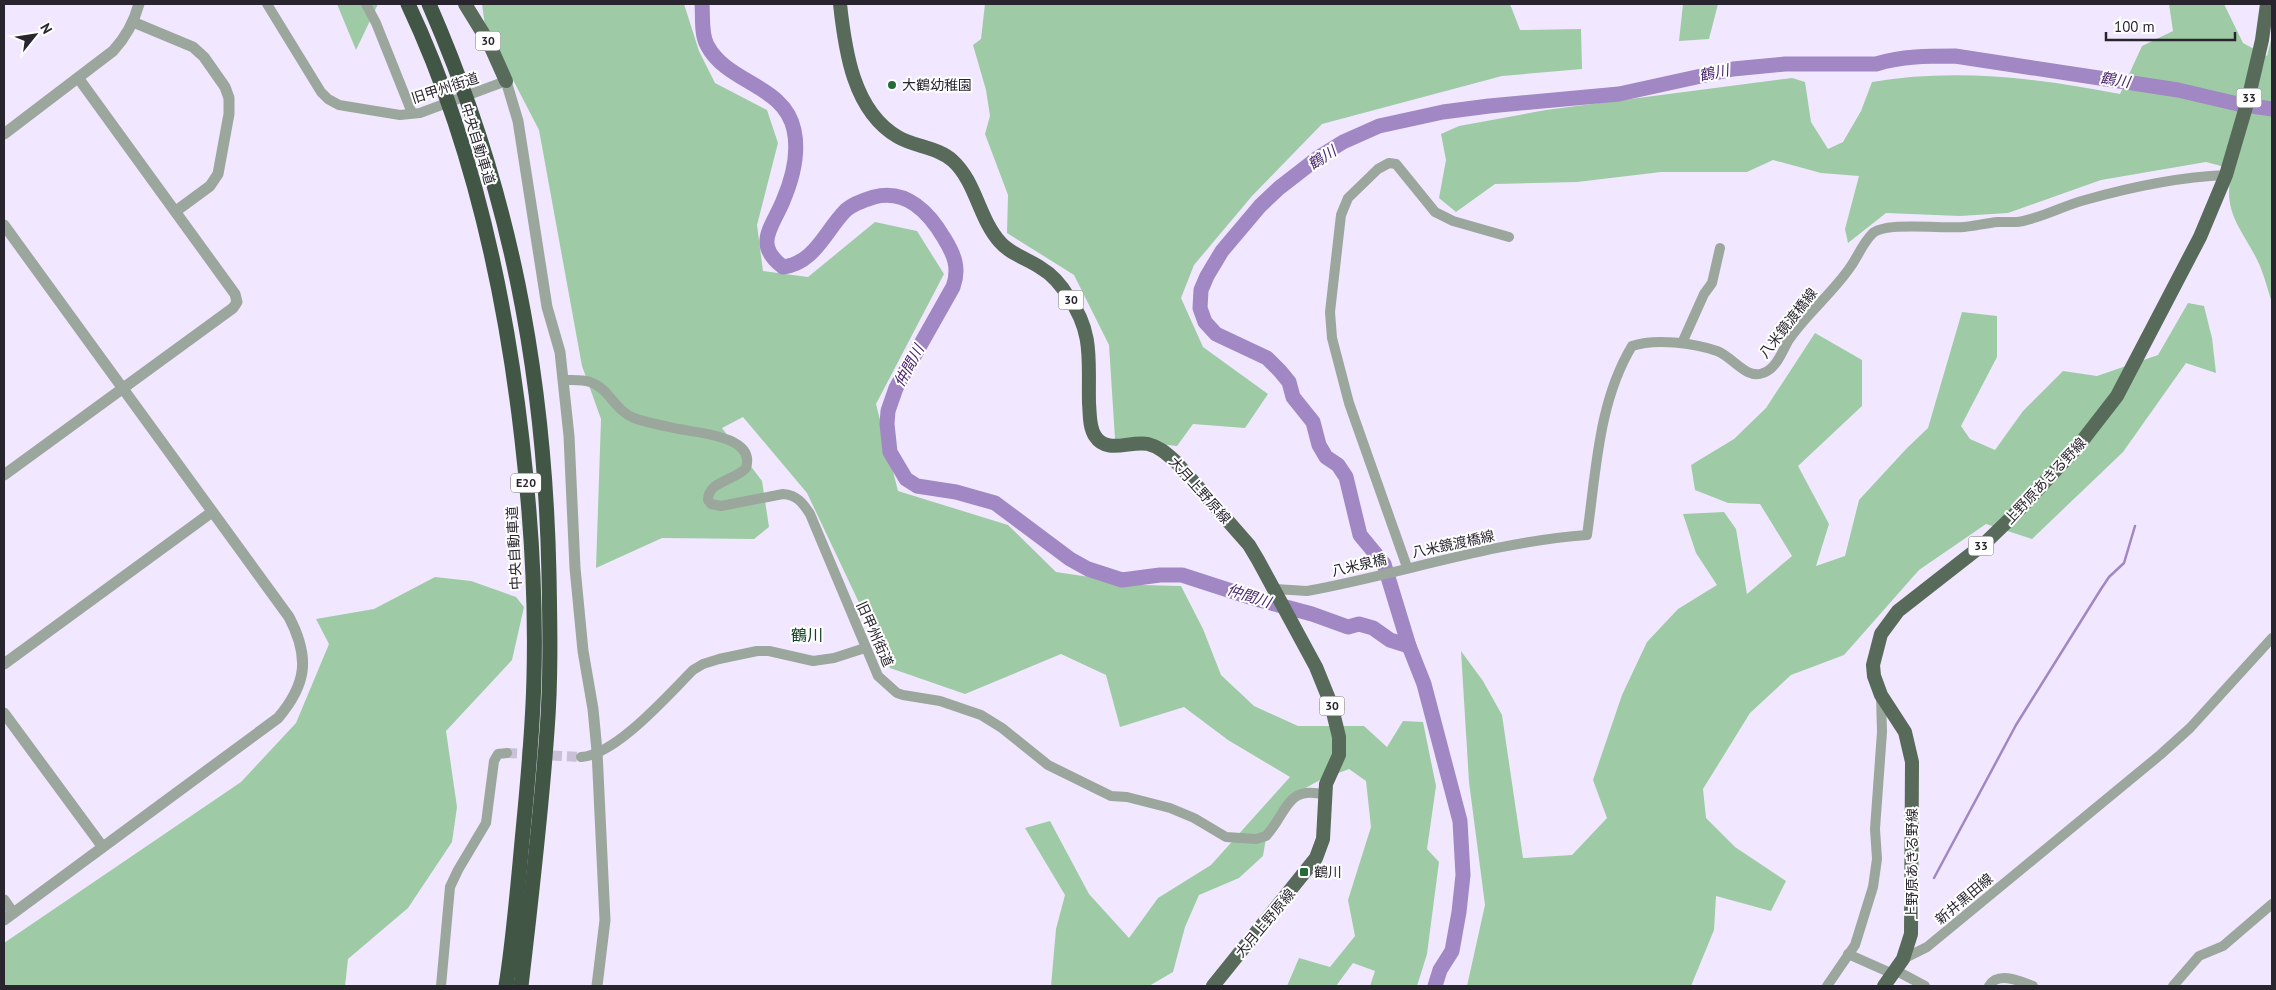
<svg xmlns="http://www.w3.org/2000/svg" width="2276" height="990" font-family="'PT Sans','Noto Sans JP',sans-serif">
<rect width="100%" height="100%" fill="#f1e8ff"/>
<g fill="#9ecba5">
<path d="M337 4H378L356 50Z"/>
<path d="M482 4H684L699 51 715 83 767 110 778 143 757 225 763 271 808 277 875 222 917 231 944 274 876 404 898 491 1008 525 1056 572 1144 585 1181 586 1203 629 1221 675 1254 706 1298 726H1364L1387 747 1403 721 1423 722 1436 786 1427 849 1439 862 1427 954 1417 986H1370L1375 971 1353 963 1336 986H1287L1299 958 1330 967 1355 936 1348 900 1371 827 1366 781 1349 769 1320 780 1300 791 1267 832 1263 856 1239 878 1199 895 1185 927 1173 972 1149 986H1051L1056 929 1065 895 1025 828 1050 821 1089 894 1129 938 1158 898 1211 865 1290 777 1228 740 1184 707 1120 727 1106 675 1061 654 965 694 890 668 807 493 743 417 722 428 762 481 769 527 754 539 662 538 596 568 601 419 582 366 539 130 485 26Z"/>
<path d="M985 4H1510L1520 30 1581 29 1582 69 1502 76 1322 124 1252 196 1194 265 1181 298 1203 347 1268 394 1245 428 1193 424 1177 446 1115 439 1109 345 1074 275 1007 233 1008 195 985 134 990 116 986 90 973 45 981 39Z"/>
<path d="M1683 4H1718L1709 39 1679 41Z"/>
<path d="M2169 4H2224L2243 43 2267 56 2272 36V303C2268 291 2265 278 2260 266 2243 228 2221 215 2232 169L2206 162 2101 180 2008 213 1960 216 1886 213 1848 243 1845 229 1859 176 1821 173 1773 160 1747 172H1661L1577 182 1495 184 1456 212 1439 198 1446 160 1441 134 1459 126 1546 110 1792 78 1805 82 1811 122 1828 149 1843 142 1861 111 1872 82C1954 68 2039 78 2120 94L2142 46 2173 31Z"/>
<path d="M2188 303 2204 306 2212 338 2216 373 2186 363 2123 452 2032 539 1986 524 1919 570 1844 655 1791 675 1750 713 1703 789 1706 818 1735 847 1786 881 1771 911 1716 896 1714 930 1691 986H1467L1485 905 1469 782 1461 651 1483 681 1502 715 1523 858 1572 855 1607 818 1593 780 1622 695 1647 642 1678 609 1717 585 1696 553 1683 514 1724 512 1736 529 1747 594 1792 556 1760 504 1728 503 1695 490 1691 465 1734 439 1766 408 1815 333 1862 360V406L1798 466 1829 524 1816 566 1845 556 1859 500 1907 448 1928 428 1962 312 1997 316V357L1961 426 1970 439 1995 450 2023 411 2063 371 2097 376 2158 355Z"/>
<path d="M435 577 471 581 516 597 524 607 512 660 446 731 457 807 452 842 408 908 348 959 345 986H4V943L241 782 296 723 329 644 316 619 374 609Z"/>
</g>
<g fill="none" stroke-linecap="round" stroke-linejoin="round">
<path stroke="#a187c4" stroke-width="2.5" d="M1934 878 2016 725 2101 589 2109 577 2124 563 2135 526"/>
<g stroke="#a187c4" stroke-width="15">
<path d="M702 4C703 16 701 34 707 45 727 84 784 84 794 130 799 153 792 180 783 201 772 228 753 244 783 267 815 263 825 231 846 210 853 204 864 200 874 197 906 189 928 211 944 238 954 254 960 268 953 287L896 388 888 411 887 424 890 452 906 479 917 486 956 492 995 503 1070 559 1088 569 1122 580 1160 575H1182L1256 599 1312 614 1348 627 1359 624 1373 628 1390 640 1409 646"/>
<path d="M1435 986 1440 970 1452 951 1459 912 1463 875 1460 821 1424 684 1409 646 1384 564 1360 535 1346 477 1338 465 1326 457 1319 445 1313 422 1293 397 1289 382 1280 371 1267 358 1216 334 1205 322 1200 308 1201 290 1207 276 1222 251 1260 206 1279 188 1319 157 1343 142 1379 126 1443 112 1489 106 1619 94 1733 69 1785 64H1876C1902 56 1928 56 1955 56L2178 90 2238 104 2272 109"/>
</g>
<path stroke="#c9c1d5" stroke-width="10" stroke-dasharray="10 5" stroke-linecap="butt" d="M507 753 581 757"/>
<g stroke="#9ba69d" stroke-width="10">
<path d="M267 4 321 92 328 99 339 105 400 115 420 113 506 81"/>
<path d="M366 4 376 23 412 113"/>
<path d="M1682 343 1704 294 1712 283 1720 248"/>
<path d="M563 380C572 380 582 379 590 382 609 388 615 411 634 418 648 423 664 426 679 429 698 433 756 436 746 468 736 480 708 481 708 500L711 504 721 506 783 494C797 495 803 503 810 514L878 676 897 693 903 695 940 701 981 715 1002 728 1048 765 1111 796 1127 797 1170 808 1194 818 1226 837 1256 839 1266 836C1287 814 1286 784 1325 795"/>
<path d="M1407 567 1349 403 1332 338 1330 312 1341 215 1348 198 1378 169 1389 163 1396 164 1435 212 1453 221 1509 237"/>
<path d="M1275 589 1307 591C1401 574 1491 542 1587 535 1596 473 1598 402 1632 346 1655 338 1694 343 1717 351 1732 356 1746 380 1763 373 1776 369 1782 352 1788 341 1806 314 1833 293 1851 266 1858 256 1863 243 1872 234 1884 221 1943 229 1964 227 1975 226 1986 223 1998 222 2004 222 2010 222 2017 222 2040 219 2062 206 2085 200 2131 187 2178 177 2226 175"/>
<path d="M581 757C616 755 669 694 693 670L703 664 719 659 757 651H769L813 661 834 658 865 648"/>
<path d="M1848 954 1893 974"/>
<path d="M1903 959 1927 947 2160 755 2190 728 2272 638"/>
<path d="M1895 970 1925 986"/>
<path d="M441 986 450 887 458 870 486 823 494 761 498 754 507 753"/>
<path d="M1827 986 1855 945 1873 887 1877 859 1875 829 1882 732 1881 695"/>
<path d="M1989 986C1998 971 2020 981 2033 986"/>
<path d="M2173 986 2199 956 2223 946 2272 904"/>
</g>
<g stroke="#9ba69d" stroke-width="11">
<path d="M133 22 193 47 204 57 225 87 229 98V114L218 174 210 186 176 211"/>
<path d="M506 81 518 121 547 307 560 352 569 436 575 568 583 651 593 709 597 751 605 920 597 986"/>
<path d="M4 134 113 51C126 37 134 22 139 4"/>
<path d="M4 225 289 617C310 657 307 684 278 718L4 920"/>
<path d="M4 475 233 308 237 302 235 294 79 79"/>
<path d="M4 664 212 512"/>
<path d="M4 713 102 846"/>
<path d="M4 900 13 913"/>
</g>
<g stroke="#586b5b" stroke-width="14">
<path d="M465 4 489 43 506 81"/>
<path d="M840 4C845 50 853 111 898 137 915 147 938 147 953 161 976 182 979 219 1000 242 1010 254 1028 259 1041 268 1053 275 1062 286 1069 298 1094 333 1088 362 1089 403 1090 414 1089 427 1095 436 1107 455 1131 440 1148 444 1160 447 1167 454 1176 462L1249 545 1258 560 1316 667 1331 704 1339 737V755L1326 784 1323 839 1316 858 1213 986"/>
<path d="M1884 986 1903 959 1911 934 1912 762 1905 732 1881 695 1874 676 1873 665 1881 634 1898 611 1985 543 2015 514 2079 445 2117 396 2200 237 2226 175 2248 100 2262 40 2267 4"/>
</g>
<g stroke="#415644" stroke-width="15">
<path d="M408 4C472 140 505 290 522 440 531 518 536 597 534 676 533 728 528 780 523 831 518 883 514 935 506 986"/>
<path d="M429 4C510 189 545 374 549 575 550 627 551 680 547 731 541 816 531 901 521 986"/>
</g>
</g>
<g fill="#246b38" stroke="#fff" stroke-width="2">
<circle cx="892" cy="85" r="5"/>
<rect x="1299" y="867" width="10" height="10" rx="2.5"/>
</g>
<g text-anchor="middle" stroke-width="4" stroke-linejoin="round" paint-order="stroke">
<g fill="#fff" stroke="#69666d" stroke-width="1">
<rect x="475.5" y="31.5" width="25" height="19" rx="4"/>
<rect x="2236.5" y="88.5" width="25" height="19" rx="4"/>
<rect x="1058.5" y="290.5" width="25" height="19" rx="4"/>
<rect x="511" y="473.5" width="30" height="19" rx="4"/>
<rect x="1968.5" y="536.5" width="25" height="19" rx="4"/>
<rect x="1319.5" y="696.5" width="25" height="19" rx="4"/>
</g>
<g font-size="12" font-weight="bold" fill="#29252f">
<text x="488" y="45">30</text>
<text x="2249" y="102">33</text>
<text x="1071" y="304">30</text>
<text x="526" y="487">E20</text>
<text x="1981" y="550">33</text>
<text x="1332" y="710">30</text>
</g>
<g font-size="14" fill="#29252f" stroke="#fff" text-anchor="start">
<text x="902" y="90">大鶴幼稚園</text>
<text x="1314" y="877">鶴川</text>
</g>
<g font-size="14" fill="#29252f" stroke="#fff">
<text transform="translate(445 88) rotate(-18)" y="5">旧甲州街道</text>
<text transform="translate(478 144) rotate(73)" y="5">中央自動車道</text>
<text transform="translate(1788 323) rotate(-52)" y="5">八米鏡渡橋線</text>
<text transform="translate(2045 481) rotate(-47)" y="5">上野原あきる野線</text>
<text transform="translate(1200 490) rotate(48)" y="5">大月上野原線</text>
<text transform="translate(1453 544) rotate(-12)" y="5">八米鏡渡橋線</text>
<text transform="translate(514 548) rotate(-93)" y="5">中央自動車道</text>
<text transform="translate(1359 565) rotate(-13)" y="5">八米泉橋</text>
<text transform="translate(875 634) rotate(66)" y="5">旧甲州街道</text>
<text transform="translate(1912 864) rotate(-90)" y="5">上野原あきる野線</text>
<text transform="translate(1964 899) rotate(-40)" y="5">新井黒田線</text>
<text transform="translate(1265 923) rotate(-50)" y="5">大月上野原線</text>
</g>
<g font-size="15" font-style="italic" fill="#4a256e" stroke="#fff">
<text transform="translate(1714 73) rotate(-12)" y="5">鶴川</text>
<text transform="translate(2115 80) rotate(9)" y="5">鶴川</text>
<text transform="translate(1322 158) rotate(-33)" y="5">鶴川</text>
<text transform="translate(909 366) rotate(-61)" y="5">仲間川</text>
<text transform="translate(1249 596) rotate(18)" y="5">仲間川</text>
</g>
<g font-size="16" fill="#134421" stroke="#fff">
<text x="807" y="641">鶴川</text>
</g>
</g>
<rect width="2276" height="990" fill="none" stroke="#29252f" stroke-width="10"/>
<g transform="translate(35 35) rotate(60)" stroke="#ffffff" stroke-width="4" paint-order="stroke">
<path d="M0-4L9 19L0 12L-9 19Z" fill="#29252f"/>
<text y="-8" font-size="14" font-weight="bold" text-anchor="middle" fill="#29252f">N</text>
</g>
<path d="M2106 32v8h129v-8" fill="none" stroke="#29252f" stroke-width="2.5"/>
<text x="2114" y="32" font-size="15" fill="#29252f" stroke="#ffffff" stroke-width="4" paint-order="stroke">100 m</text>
</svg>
